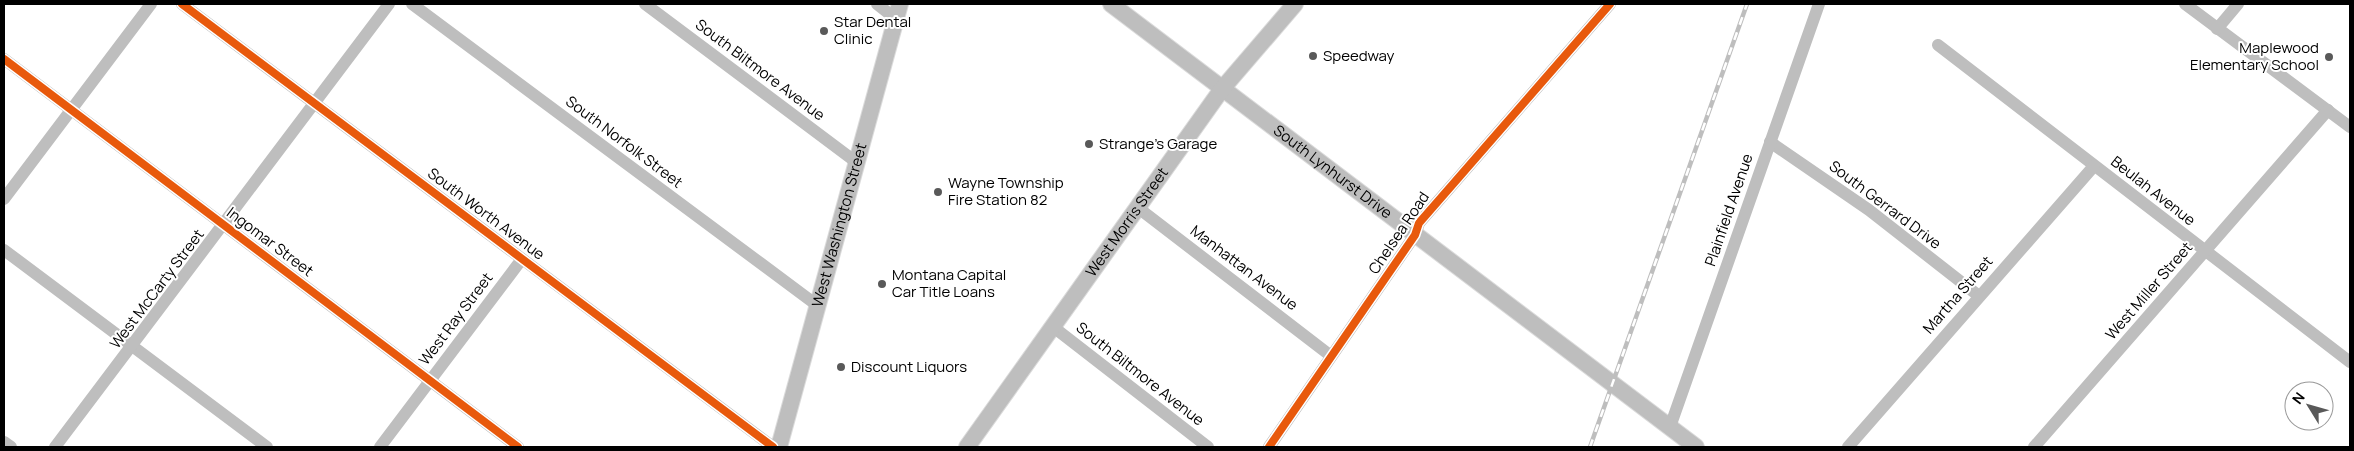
<svg xmlns="http://www.w3.org/2000/svg" width="2354" height="451" font-family="Manrope,sans-serif">
<rect width="100%" height="100%" fill="#fff"/>
<g fill="none" stroke-linecap="round" stroke-linejoin="round">
<g stroke="#dbdbdb" stroke-width="18">
<g id="major">
<path id="s1" d="M1111 4 1696 447"/>
<path id="s2" d="M779 447 900 4"/>
<path id="s3" d="M967 447 1222 89 1295 4"/>
</g>
</g>
<g stroke="#bebebe" stroke-width="12">
<path d="M182 4 773 447"/>
<path d="M412 4 818 306"/>
<path d="M645 4 856 162"/>
<path d="M877 4 896 19"/>
<path d="M2185 4 2350 127"/>
<path d="M2217 29 2238 4"/>
<path d="M1938 45 2350 362"/>
<path d="M4 59 518 447"/>
<path d="M1770 142 1869 210 1979 296"/>
<path d="M4 199 151 4"/>
<path d="M1137 207 1331 356"/>
<path d="M4 250 267 447"/>
<path d="M1052 326 1208 447"/>
<path d="M1670 427 1819 4"/>
<path d="M4 442 11 447"/>
<path d="M55 447 389 4"/>
<path d="M380 447 522 259"/>
<path d="M1269 447 1415 235 1419 223 1610 4"/>
<path d="M1848 447 2094 166"/>
<path d="M2034 447 2328 110"/>
</g>
<use href="#major" stroke="#bebebe" stroke-width="16"/>
<g stroke="#bebebe" stroke-width="4.5">
<path id="rail" d="M1590 447 1747 4"/>
</g>
<use href="#rail" stroke="#fff" stroke-width="2.5" stroke-dasharray="8" stroke-linecap="butt"/>
<g stroke="#fff" stroke-width="11">
<g id="cycleway">
<path d="M182 4 773 447"/>
<path d="M4 59 518 447"/>
<path d="M1269 447 1415 235 1419 223 1610 4"/>
</g>
</g>
<use href="#cycleway" stroke="#e8590c" stroke-width="8"/>
</g>
<g fill="#595959" stroke="#fff" stroke-width="2">
<circle cx="824" cy="31" r="5"/>
<circle cx="1313" cy="56" r="5"/>
<circle cx="2329" cy="57" r="5"/>
<circle cx="1089" cy="144" r="5"/>
<circle cx="938" cy="192" r="5"/>
<circle cx="882" cy="284" r="5"/>
<circle cx="841" cy="367" r="5"/>
</g>
<g text-anchor="middle" stroke-width="4" stroke-linejoin="round" paint-order="stroke">
<g font-size="15" fill="#000" stroke="#fff" text-anchor="start">
<text x="834" y="27">Star Dental<tspan x="834" dy="17">Clinic</tspan></text>
<text x="2319" y="53" text-anchor="end">Maplewood<tspan x="2319" dy="17">Elementary School</tspan></text>
<text x="1323" y="61">Speedway</text>
<text x="1099" y="149">Strange's Garage</text>
<text x="948" y="188">Wayne Township<tspan x="948" dy="17">Fire Station 82</tspan></text>
<text x="892" y="280">Montana Capital<tspan x="892" dy="17">Car Title Loans</tspan></text>
<text x="851" y="372">Discount Liquors</text>
</g>
<g font-size="15" fill="#000" stroke="#fff">
<text transform="translate(760 70) rotate(37)" y="5">South Biltmore Avenue</text>
<text transform="translate(624 142) rotate(37)" y="5">South Norfolk Street</text>
<text dy="5" stroke="none"><textPath href="#s1" startOffset="278">South Lynhurst Drive</textPath></text>
<text transform="translate(2153 191) rotate(38)" y="5">Beulah Avenue</text>
<text transform="translate(1885 205) rotate(37)" y="5">South Gerrard Drive</text>
<text transform="translate(1729 210) rotate(-71)" y="5">Plainfield Avenue</text>
<text transform="translate(486 214) rotate(37)" y="5">South Worth Avenue</text>
<text dy="5" stroke="none"><textPath href="#s3" startOffset="276">West Morris Street</textPath></text>
<text dy="5" stroke="none"><textPath href="#s2" startOffset="230">West Washington Street</textPath></text>
<text transform="translate(1399 233) rotate(-56)" y="5">Chelsea Road</text>
<text transform="translate(270 242) rotate(37)" y="5">Ingomar Street</text>
<text transform="translate(1244 268) rotate(37)" y="5">Manhattan Avenue</text>
<text transform="translate(157 289) rotate(-53)" y="5">West McCarty Street</text>
<text transform="translate(2149 291) rotate(-49)" y="5">West Miller Street</text>
<text transform="translate(1958 295) rotate(-49)" y="5">Martha Street</text>
<text transform="translate(456 319) rotate(-53)" y="5">West Ray Street</text>
<text transform="translate(1140 374) rotate(38)" y="5">South Biltmore Avenue</text>
</g>
</g>
<rect width="2354" height="451" fill="none" stroke="#000000" stroke-width="10"/>
<g transform="translate(2309 406) rotate(307)"><circle r="24" fill="#ffffff" stroke="#999999"/>
<path d="M0-4L9 19L0 12L-9 19Z" fill="#595959"/>
<text y="-8" font-size="14" font-weight="bold" text-anchor="middle" fill="#000000">N</text>
</g>
</svg>
